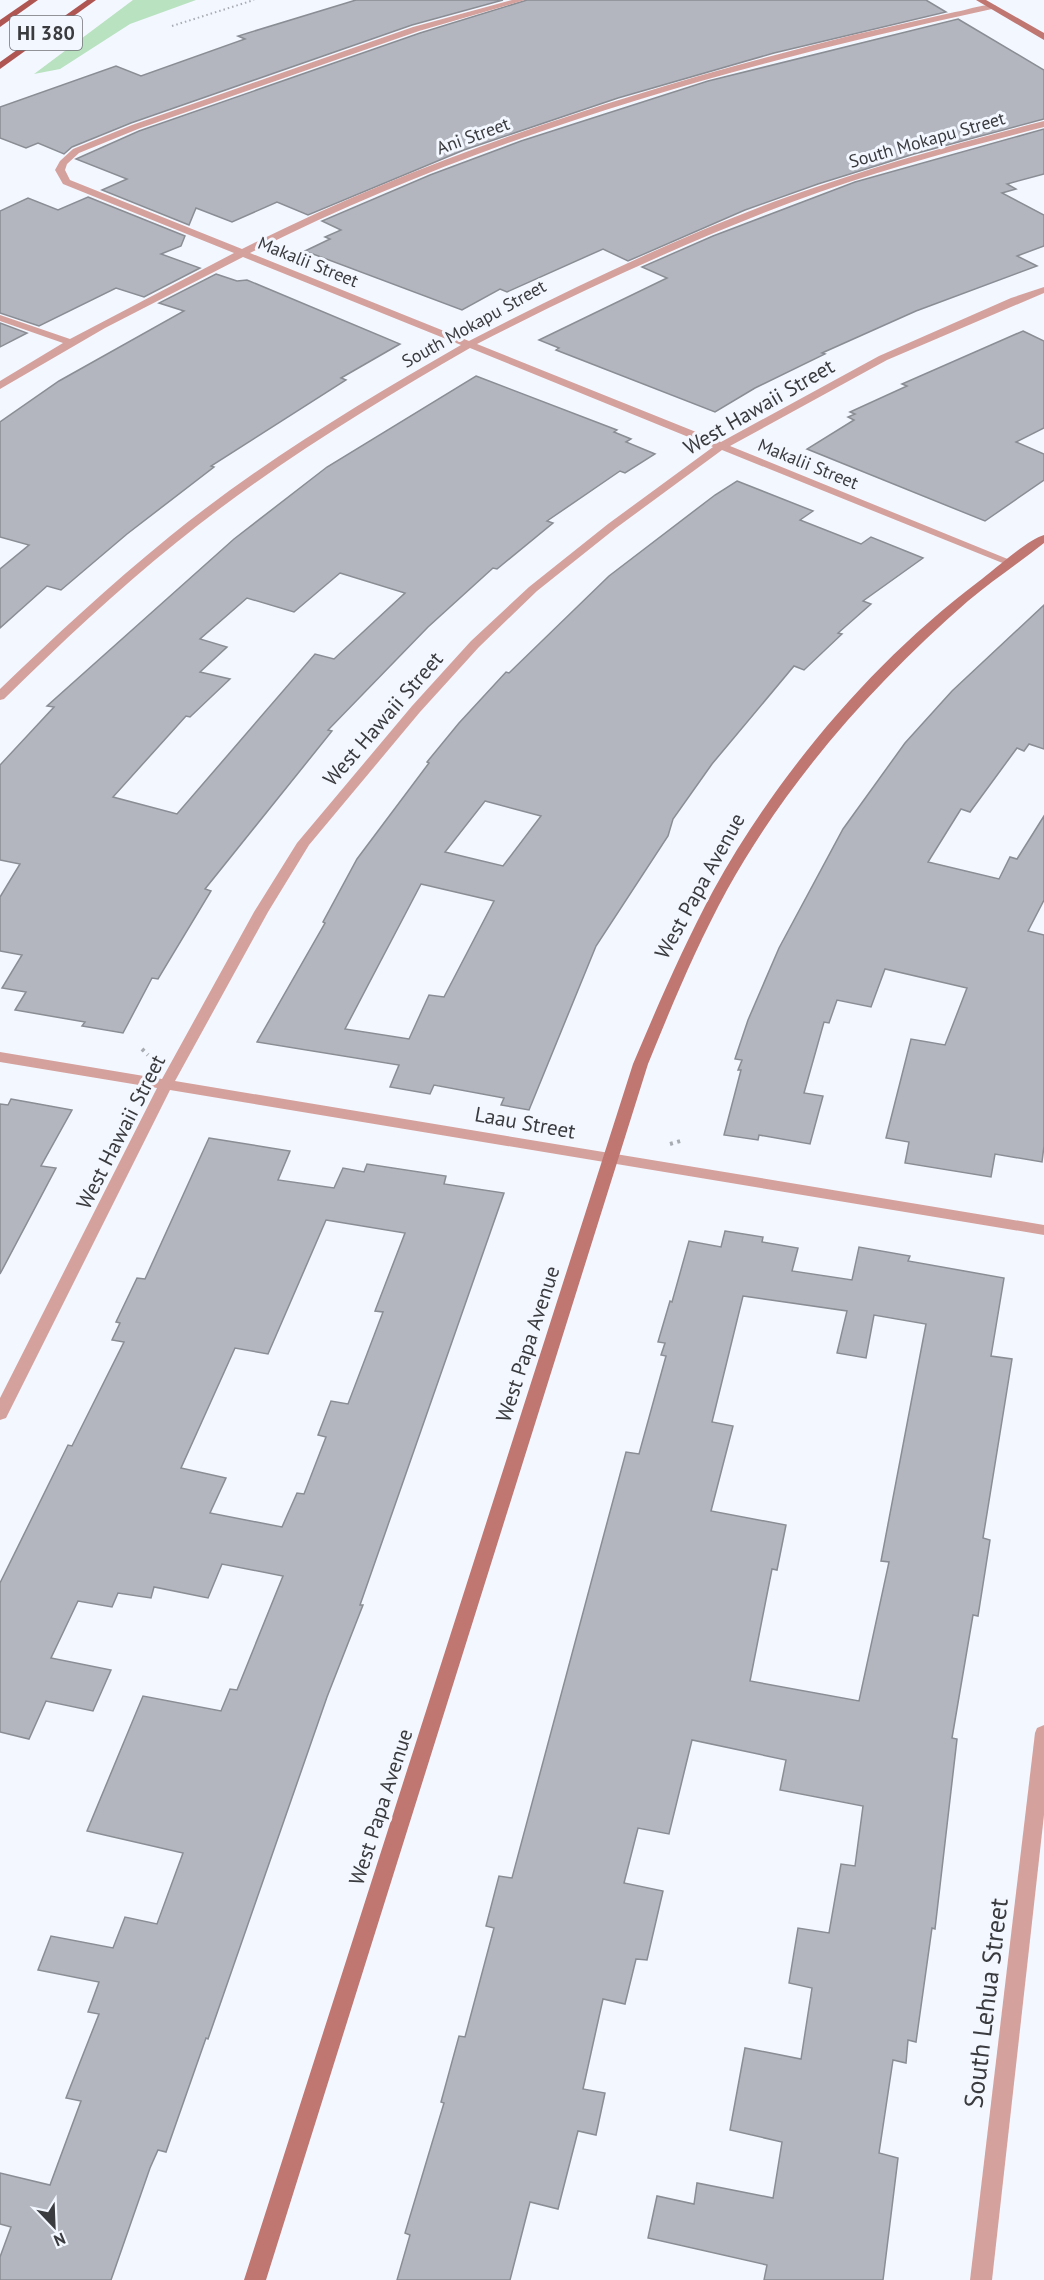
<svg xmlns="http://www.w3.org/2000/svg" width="1044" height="2280" font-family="'PT Sans',sans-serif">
<rect width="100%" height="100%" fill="#f3f7ff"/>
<path fill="#b9e2c0" d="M133 0H196L130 24 60 69 34 74Z"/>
<g fill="#b3b6be" stroke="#8a8d94" stroke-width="1.5" fill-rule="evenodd">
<path d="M356 0H503L412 25 131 123 72 147 64 154 38 143 26 148 0 138V107L116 66 141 76 245 39 238 36Z"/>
<path d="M527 0H926L946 12 774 53 618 98 464 150 308 215 277 202 232 222 196 208 189 225 102 190 127 179 76 159 139 131 420 33Z"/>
<path d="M958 19 1044 70V119L914 154 818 184 745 210 628 261 603 249 507 292 500 289 462 310 305 251 330 239 325 237 341 230 322 221 430 175 521 141 708 81Z"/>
<path d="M1044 129V174L1007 184 1016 189 1002 193 1044 215V246L1017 256 1037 266 916 311 822 353 825 354 755 388 715 412 556 350 559 348 539 340 667 278 642 267 713 236 855 182Z"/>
<path d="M88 197 185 236 181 246 161 254 200 268 144 297 116 288 39 326 0 313V211L28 198 58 210Z"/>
<path d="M216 274 237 281 247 280 400 344 341 378 346 380 211 466 214 467 127 534 61 590 47 586 0 628V569L29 545 0 537V422L59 381 184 311 159 303Z"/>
<path d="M0 323 27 333 0 347Z"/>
<path d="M1023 331 1044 341V428L1016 442 1044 454V480L985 521 807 449 854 420 848 417 855 414 850 412 907 386 902 384Z"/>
<path d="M476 376 617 430 614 432 631 439 626 442 655 454 625 473 620 471 547 521 553 523 497 569 493 568 428 627 328 730 332 731 205 889 211 891 158 979 152 978 123 1033 82 1026 85 1022 15 1010 26 992 2 988 22 955 0 951V897L20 864 0 860V765L54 707 47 706 234 539 327 467ZM340 573 405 593 334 659 315 654 177 814 113 797 186 716 190 717 230 679 200 672 227 647 200 639 247 598 294 612Z"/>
<path d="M737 481 813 511 800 520 861 544 871 537 923 558 863 601 871 604 838 633 842 634 804 670 794 666 712 764 673 819 668 836 596 946 529 1110 501 1105 504 1098 434 1085 430 1094 390 1087 399 1065 257 1042 325 923 323 922 357 859 429 763 427 762 459 723 506 672 509 673 609 576 715 495ZM485 801 541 816 503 866 445 852ZM421 884 494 901 444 997 429 995 409 1039 345 1029Z"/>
<path d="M1044 605V749L1029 744 1024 751 1017 748 970 812 961 809 928 862 999 879 1010 857 1017 859 1044 816V900L1028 931 1044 935V1146L1042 1162 995 1154 991 1177 905 1163 909 1142 886 1138 911 1039 945 1045 967 988 885 969 871 1007 837 1000 829 1023 824 1022 804 1093 823 1096 810 1144 759 1135 758 1140 724 1135 741 1070H738L742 1060 735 1059 748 1020 779 948 843 829 905 743 952 691Z"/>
<path d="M11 1099 72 1110 41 1166 56 1168 0 1274V1104L8 1105Z"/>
<path d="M209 1138 290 1151 278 1180 334 1188 343 1168 364 1172 367 1164 446 1176 444 1184 504 1193 360 1605H363L327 1697 208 2039 206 2038 166 2152 158 2150 150 2168 111 2280H0V2257L11 2227 0 2224V2173L50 2185 81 2101 66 2098 99 2014 88 2012 99 1982 38 1970 51 1936 113 1948 125 1917 157 1924 183 1853 87 1831 143 1696 221 1711 230 1689 237 1690 283 1576 222 1564 208 1598 154 1587 151 1598 118 1593 112 1607 78 1601 51 1658 111 1670 93 1711 46 1701 29 1739 0 1732V1583L68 1445 72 1446 124 1342 112 1340 120 1323 116 1322 137 1278 145 1279ZM326 1220 405 1233 375 1311 383 1312 348 1404 331 1401 318 1435 326 1437 304 1494 297 1493 282 1527 210 1513 226 1478 181 1468 235 1348 268 1354Z"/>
<path d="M725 1231 763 1237 762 1242 798 1248 792 1271 852 1280 859 1247 910 1256 908 1261 1004 1278 991 1356 1012 1359 983 1538 990 1540 978 1616 973 1615 952 1738 957 1739 935 1929 932 1928 916 2042 908 2040 906 2063 893 2060 879 2153 898 2158 883 2280H764L767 2265 648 2238 657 2196 694 2204 697 2183 773 2198 782 2142 730 2130 745 2048 801 2059 812 1988 789 1983 798 1928 829 1933 841 1864 855 1866 863 1806 780 1790 786 1760 692 1740 669 1834 638 1828 624 1883 663 1891 647 1960 636 1959 625 2004 603 1999 583 2089 605 2093 596 2135 578 2131 558 2209 530 2202 510 2280H397L410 2235 405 2233 444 2103 441 2102 459 2036 465 2037 494 1928 486 1926 499 1876 512 1878 626 1452 639 1454 666 1356 661 1355 665 1343 658 1342 670 1301 672 1302 689 1241 721 1247ZM743 1296 847 1311 837 1353 866 1358 874 1315 926 1324 881 1561 889 1562 859 1701 750 1681 772 1569 777 1570 786 1525 711 1511 733 1426 712 1422Z"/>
</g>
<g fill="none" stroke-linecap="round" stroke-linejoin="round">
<path stroke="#a8abb1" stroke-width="2" stroke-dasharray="1.5 3" stroke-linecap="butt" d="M172 26 254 0"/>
<g stroke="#a8abb1" stroke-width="4" stroke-dasharray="3 4.5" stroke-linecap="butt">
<path d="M142 1049 148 1055"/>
<path d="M670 1144 684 1140"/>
</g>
<g fill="#d5a19d" fill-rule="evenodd">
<path d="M512 0H525L419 31 138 129 79 153 67 164 65 170 70 180 242 249C435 152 644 87 853 35 887 27 921 20 955 12 967 10 982 4 995 5L996 7 992 9C738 64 484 135 250 253L469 341C572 288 677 237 787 197 871 167 957 143 1044 121V127C959 149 874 171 792 202 684 243 580 291 477 344L721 442 879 356 1011 298 1044 287V293L887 360 730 446 1015 562 1013 564H1005L722 450 616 528 537 591 479 647 420 712 309 845 268 912 175 1081 1044 1225V1235L170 1090 6 1418 0 1420V1398L157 1088 0 1062V1052L162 1079 254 912 297 843 412 706 471 641 529 587 608 524 713 447 470 348C368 407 268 468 177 542 116 591 60 644 4 699L0 700V689C55 636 110 585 169 537 260 463 360 403 461 345L243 257 105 328 0 389V381L63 343 0 321V315L70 339 234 253 63 184 55 170 60 161 73 149 132 125 413 27Z"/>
<path d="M1044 1725V1815L992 2280H970L1035 1733 1037 1728Z"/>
</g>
<g fill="#c07671" fill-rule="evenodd">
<path d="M976 0H986L1044 33V40Z"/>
<path d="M1044 535V543C1019 563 992 581 968 601 873 684 788 780 727 890 696 947 672 1005 648 1064L266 2280H244L633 1064C658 1005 683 947 713 891 776 776 873 661 978 582 993 571 1028 539 1044 535Z"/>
</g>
<g fill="#af5652" fill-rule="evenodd">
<path d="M29 0H38L0 27V20Z"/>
<path d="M87 0H96L0 69V62Z"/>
</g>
</g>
<g text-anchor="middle" stroke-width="6" stroke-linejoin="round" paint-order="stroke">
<g font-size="18" fill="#3a3b3e" stroke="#f3f7ff">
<text transform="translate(473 136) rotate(-20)" y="6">Ani Street</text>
<text transform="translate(927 140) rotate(-16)" y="6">South Mokapu Street</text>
<text transform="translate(308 262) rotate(22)" y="6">Makalii Street</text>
<text transform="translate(474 324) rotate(-29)" y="6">South Mokapu Street</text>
<text transform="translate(808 464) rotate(22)" y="6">Makalii Street</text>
</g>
<rect fill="#f3f7ff" stroke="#727378" stroke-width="1.5" x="10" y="16" width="72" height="34" rx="4.5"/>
<g font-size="20" font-weight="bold" fill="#3a3b3e">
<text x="46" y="40">HI 380</text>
</g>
<g font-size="21" fill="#3a3b3e" stroke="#f3f7ff">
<text transform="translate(759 407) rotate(-30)" y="7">West Hawaii Street</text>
<text transform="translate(383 719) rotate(-49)" y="7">West Hawaii Street</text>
<text transform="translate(700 886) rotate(-61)" y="7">West Papa Avenue</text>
<text transform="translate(525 1123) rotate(10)" y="7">Laau Street</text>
<text transform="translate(121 1132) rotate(-63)" y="7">West Hawaii Street</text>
<text transform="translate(528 1344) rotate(-72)" y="7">West Papa Avenue</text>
<text transform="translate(381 1807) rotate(-72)" y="7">West Papa Avenue</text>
</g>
<g font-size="26" fill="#3a3b3e" stroke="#f3f7ff">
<text transform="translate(986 2003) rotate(-83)" y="9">South Lehua Street</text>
</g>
</g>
<g transform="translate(54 2226) rotate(157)" stroke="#f3f7ff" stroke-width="4.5" paint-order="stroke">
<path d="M0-4.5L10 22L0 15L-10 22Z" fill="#3a3b3e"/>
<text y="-9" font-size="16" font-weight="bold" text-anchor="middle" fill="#3a3b3e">N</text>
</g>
</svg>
